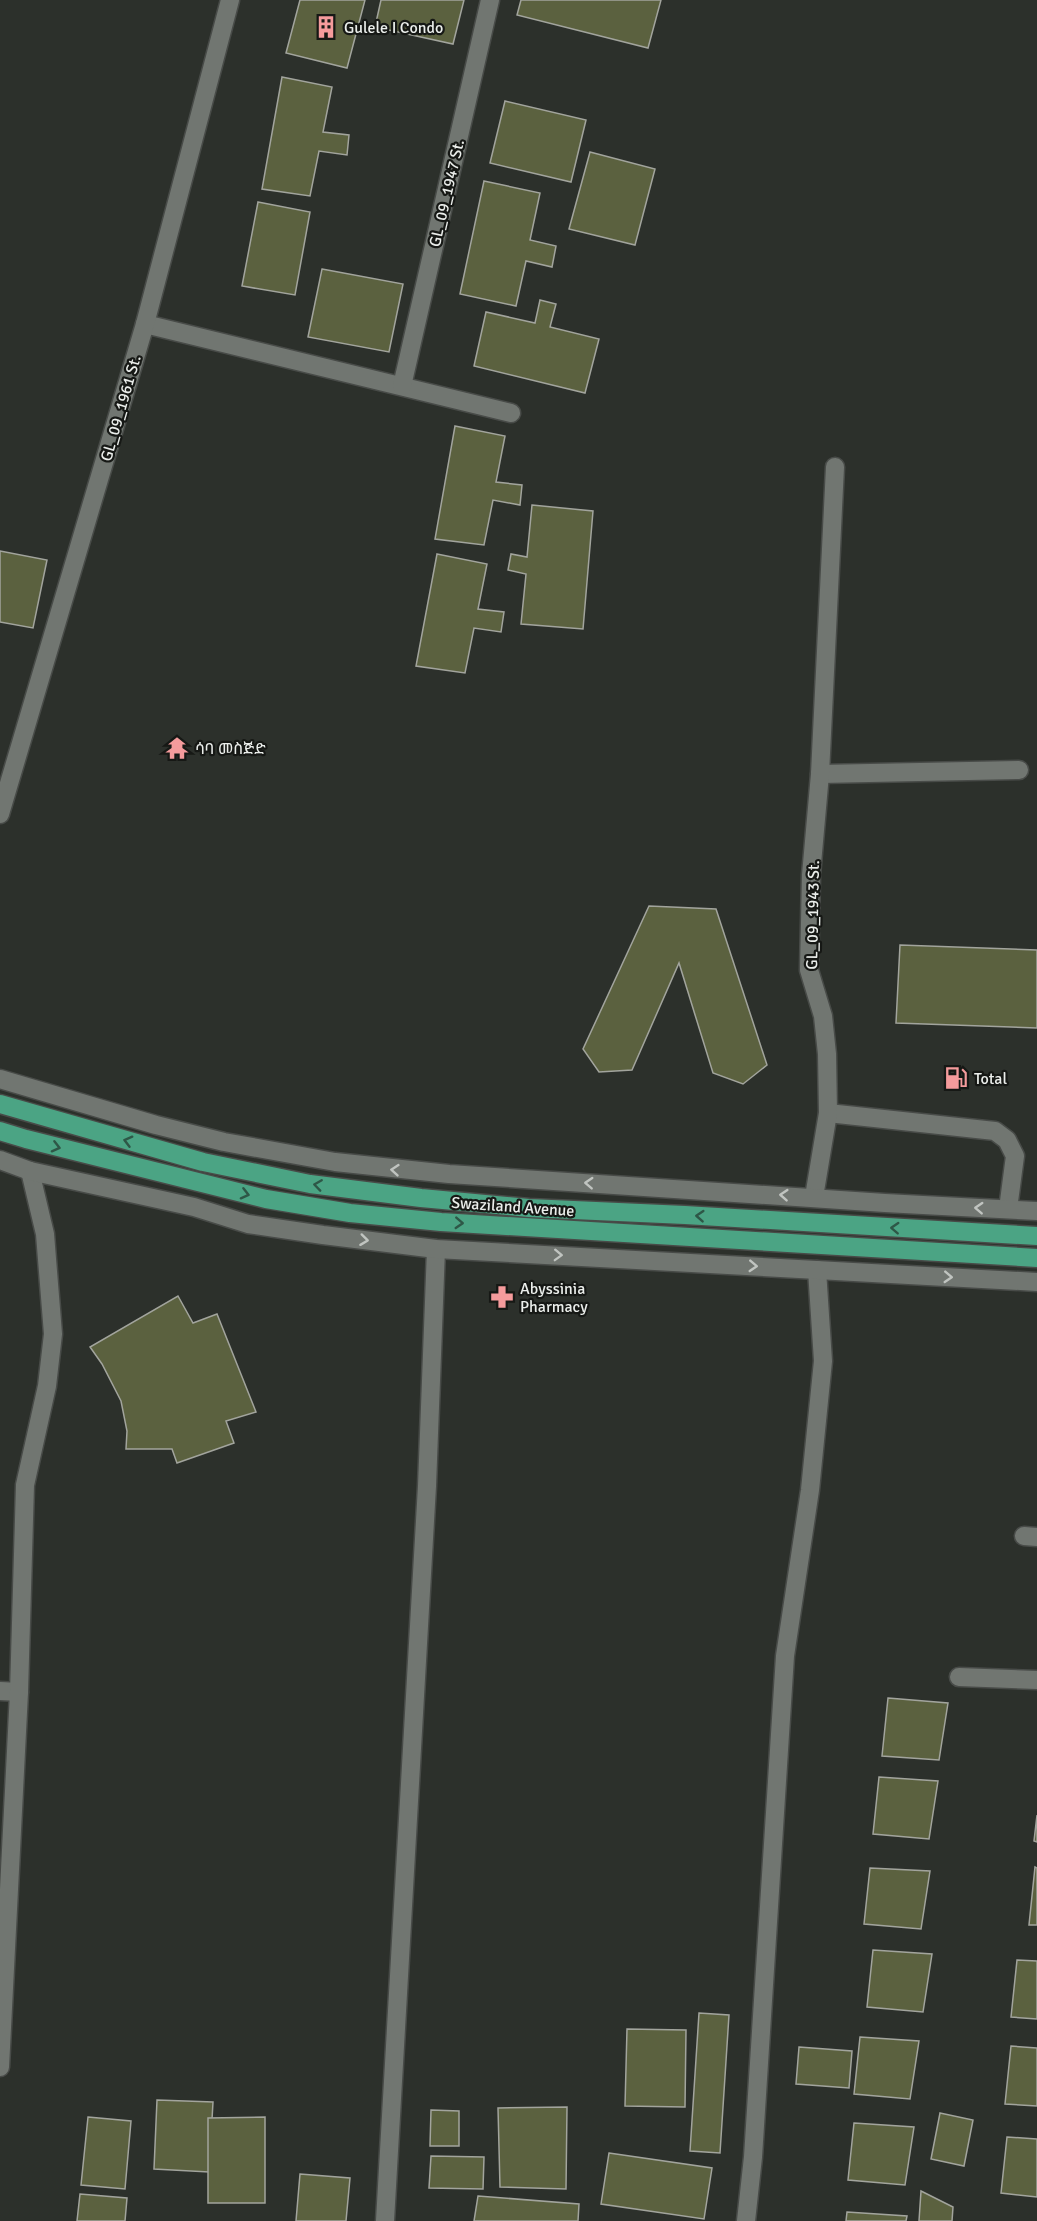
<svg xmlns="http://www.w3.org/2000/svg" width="1037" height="2221" font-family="Signika,'Noto Sans Ethiopic',sans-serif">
<rect width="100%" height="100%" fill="#2c302b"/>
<g fill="#5b613f" stroke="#a2a49d" stroke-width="1.5">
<path d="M300 0H365L347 68 286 53Z"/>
<path d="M381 0H464L453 44 375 27Z"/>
<path d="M521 0H661L648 48 517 15Z"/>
<path d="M282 77 332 87 323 132 349 135 347 155 319 151 310 196 262 189Z"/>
<path d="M505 101 586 120 571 182 490 163Z"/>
<path d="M590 152 655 169 635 245 569 229Z"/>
<path d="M484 181 540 193 530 240 556 246 552 267 526 261 516 306 460 294Z"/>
<path d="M258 202 310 212 295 295 242 286Z"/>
<path d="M322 269 403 284 389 352 308 337Z"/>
<path d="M540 300 556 304 550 327 599 339 585 393 474 366 486 312 535 323Z"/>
<path d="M455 426 505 436 496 482 522 485 520 505 493 500 484 545 435 539Z"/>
<path d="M532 505 593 511 583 629 521 624 526 574 508 570 511 554 527 557Z"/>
<path d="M0 551 47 560 33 628 0 622Z"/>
<path d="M437 554 487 564 478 609 504 612 501 632 474 628 465 673 416 666Z"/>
<path d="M649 906 716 909 767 1065 743 1084 713 1073 679 963 632 1070 599 1072 583 1049Z"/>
<path d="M900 945 1037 950V1028L896 1023Z"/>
<path d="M178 1296 193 1323 217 1314 256 1412 226 1421 234 1443 177 1463 172 1449H126L127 1431 121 1401 102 1364 90 1347Z"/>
<path d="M888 1698 948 1703 939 1760 882 1756Z"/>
<path d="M879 1777 938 1781 929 1839 873 1834Z"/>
<path d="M1037 1815V1842L1034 1841Z"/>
<path d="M1035 1867 1037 1868V1925H1029Z"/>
<path d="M870 1868 930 1871 921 1929 864 1924Z"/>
<path d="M873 1950 932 1954 923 2012 867 2007Z"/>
<path d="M1017 1960 1037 1961V2019L1011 2017Z"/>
<path d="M699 2013 729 2015 720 2153 690 2151Z"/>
<path d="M627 2029 686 2030 685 2107 625 2106Z"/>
<path d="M860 2037 919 2041 910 2099 854 2094Z"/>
<path d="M1011 2046 1037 2048V2106L1005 2104Z"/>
<path d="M799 2047 852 2051 849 2088 796 2084Z"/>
<path d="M157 2100 213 2102 209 2172 154 2169Z"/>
<path d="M567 2107 566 2189 500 2187 498 2108Z"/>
<path d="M431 2110 459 2111V2146H430Z"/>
<path d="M940 2113 973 2120 964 2166 931 2159Z"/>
<path d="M88 2117 131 2121 125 2189 81 2185Z"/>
<path d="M265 2117V2203H208V2118Z"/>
<path d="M854 2123 914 2127 905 2185 848 2180Z"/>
<path d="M1007 2137 1037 2139V2197L1001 2193Z"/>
<path d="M609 2153 712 2168 704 2219 601 2204Z"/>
<path d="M431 2156 484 2157 483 2189 429 2188Z"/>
<path d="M300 2174 350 2178 346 2221H296Z"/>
<path d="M921 2191 953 2207 952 2221H919Z"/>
<path d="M80 2194 127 2198 125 2221H77Z"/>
<path d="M478 2196 579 2204 578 2221H474Z"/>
<path d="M847 2212 907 2216 906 2221H846Z"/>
</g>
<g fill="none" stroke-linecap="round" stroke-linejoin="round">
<g stroke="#484b48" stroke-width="21">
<g id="lane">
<path d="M145 324 511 413"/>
<path d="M402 386 490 0"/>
<path d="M820 774 1019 770"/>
<path d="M828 1113 995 1131 1007 1140 1015 1156 1008 1209"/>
<path d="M814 1197 828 1113 827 1054 823 1016 809 970 811 875 820 774 835 467"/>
</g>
</g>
<g stroke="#484b48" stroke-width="21">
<g id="street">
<path d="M1024 1536 1037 1537"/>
<path d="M959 1677 1037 1680"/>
<path d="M0 1691 19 1692"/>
<path d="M0 2067 19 1692 25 1485 47 1386 53 1334 45 1234 30 1171"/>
<path d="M385 2221 427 1486 436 1249"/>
<path d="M746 2221 753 2157 785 1656 810 1490 823 1361 817 1270"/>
</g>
</g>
<g stroke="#484b48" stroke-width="21">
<g id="secondary">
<path d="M0 814 145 324 230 0"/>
<path d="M0 1079 156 1125 224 1142 335 1162 449 1174 885 1203 1037 1211"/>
<path d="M0 1160 30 1171 194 1207 248 1224 323 1235 436 1249 1037 1282"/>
</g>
</g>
<g stroke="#484b48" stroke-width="21">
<g id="primary">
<path d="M0 1104 203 1162 310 1184 421 1198 529 1208 685 1215 1037 1236"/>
<path d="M0 1131 26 1139 266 1199 350 1213 441 1222 1037 1258"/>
</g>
</g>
<use href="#lane" stroke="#717671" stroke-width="18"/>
<use href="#street" stroke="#717671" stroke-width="18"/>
<use href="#secondary" stroke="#717671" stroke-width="18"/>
<use href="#primary" stroke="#4ba484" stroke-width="18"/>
</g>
<defs><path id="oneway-chevron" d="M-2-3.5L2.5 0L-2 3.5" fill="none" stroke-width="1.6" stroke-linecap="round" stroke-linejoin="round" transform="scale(1.5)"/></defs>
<g stroke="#2e5747">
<use href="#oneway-chevron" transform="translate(128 1141) rotate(-165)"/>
<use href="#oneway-chevron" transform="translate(56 1147) rotate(14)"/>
<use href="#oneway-chevron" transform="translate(318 1185) rotate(-172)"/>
<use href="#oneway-chevron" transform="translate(245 1194) rotate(14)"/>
<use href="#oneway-chevron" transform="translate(700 1216) rotate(-176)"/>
<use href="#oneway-chevron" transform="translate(459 1223) rotate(3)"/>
<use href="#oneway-chevron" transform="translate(895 1228) rotate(-177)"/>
</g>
<g stroke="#c0c4c0">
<use href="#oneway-chevron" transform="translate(395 1170) rotate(-175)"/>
<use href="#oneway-chevron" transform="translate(589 1183) rotate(-177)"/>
<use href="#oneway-chevron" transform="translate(784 1195) rotate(-176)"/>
<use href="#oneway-chevron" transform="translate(979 1208) rotate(-177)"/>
<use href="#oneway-chevron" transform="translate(364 1240) rotate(7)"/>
<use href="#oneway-chevron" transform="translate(558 1255) rotate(2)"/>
<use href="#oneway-chevron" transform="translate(753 1266) rotate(3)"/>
<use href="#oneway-chevron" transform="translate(948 1277) rotate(3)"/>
</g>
<defs>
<g id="building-bare" transform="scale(1.8)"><path d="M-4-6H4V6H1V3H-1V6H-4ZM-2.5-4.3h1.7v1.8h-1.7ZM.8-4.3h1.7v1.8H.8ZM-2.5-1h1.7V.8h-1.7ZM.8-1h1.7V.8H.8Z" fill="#f59b9c" stroke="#161815" stroke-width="2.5" paint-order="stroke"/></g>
<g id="temple-bare" transform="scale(1.8)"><path d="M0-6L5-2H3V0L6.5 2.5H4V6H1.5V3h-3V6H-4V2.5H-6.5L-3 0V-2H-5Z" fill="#f59b9c" stroke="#161815" stroke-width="2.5" paint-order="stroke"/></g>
<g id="fuel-bare" transform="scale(1.8)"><path d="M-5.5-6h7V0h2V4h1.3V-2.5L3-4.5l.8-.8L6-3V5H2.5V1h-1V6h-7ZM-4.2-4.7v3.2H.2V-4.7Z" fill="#f59b9c" stroke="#161815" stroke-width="2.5" paint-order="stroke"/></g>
<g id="pharmacy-bare" transform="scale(1.8)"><path d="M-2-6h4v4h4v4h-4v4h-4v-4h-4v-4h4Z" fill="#f59b9c" stroke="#161815" stroke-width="2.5" paint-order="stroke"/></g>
</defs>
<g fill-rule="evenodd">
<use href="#building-bare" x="326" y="27"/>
<use href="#temple-bare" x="177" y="748"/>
<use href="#fuel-bare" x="956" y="1078"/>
<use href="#pharmacy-bare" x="502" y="1297"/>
</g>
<g text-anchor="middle" stroke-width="4.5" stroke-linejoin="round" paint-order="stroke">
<g font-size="16" fill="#ebeeeb" stroke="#161815" text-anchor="start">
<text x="344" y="33">Gulele I Condo</text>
<text x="195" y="754">ሳባ መስጅድ</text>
<text x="974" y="1084">Total</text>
<text x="520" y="1294">Abyssinia<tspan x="520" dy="18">Pharmacy</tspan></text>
</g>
<g font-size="16" fill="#ebeeeb" stroke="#161815">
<text transform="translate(446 193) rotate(-77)" y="6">GL_09_1947 St.</text>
<text transform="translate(120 408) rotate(-74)" y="6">GL_09_1961 St.</text>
<text transform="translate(812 915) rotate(-89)" y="6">GL_09_1943 St.</text>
<text transform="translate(513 1206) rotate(4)" y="6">Swaziland Avenue</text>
</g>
</g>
</svg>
